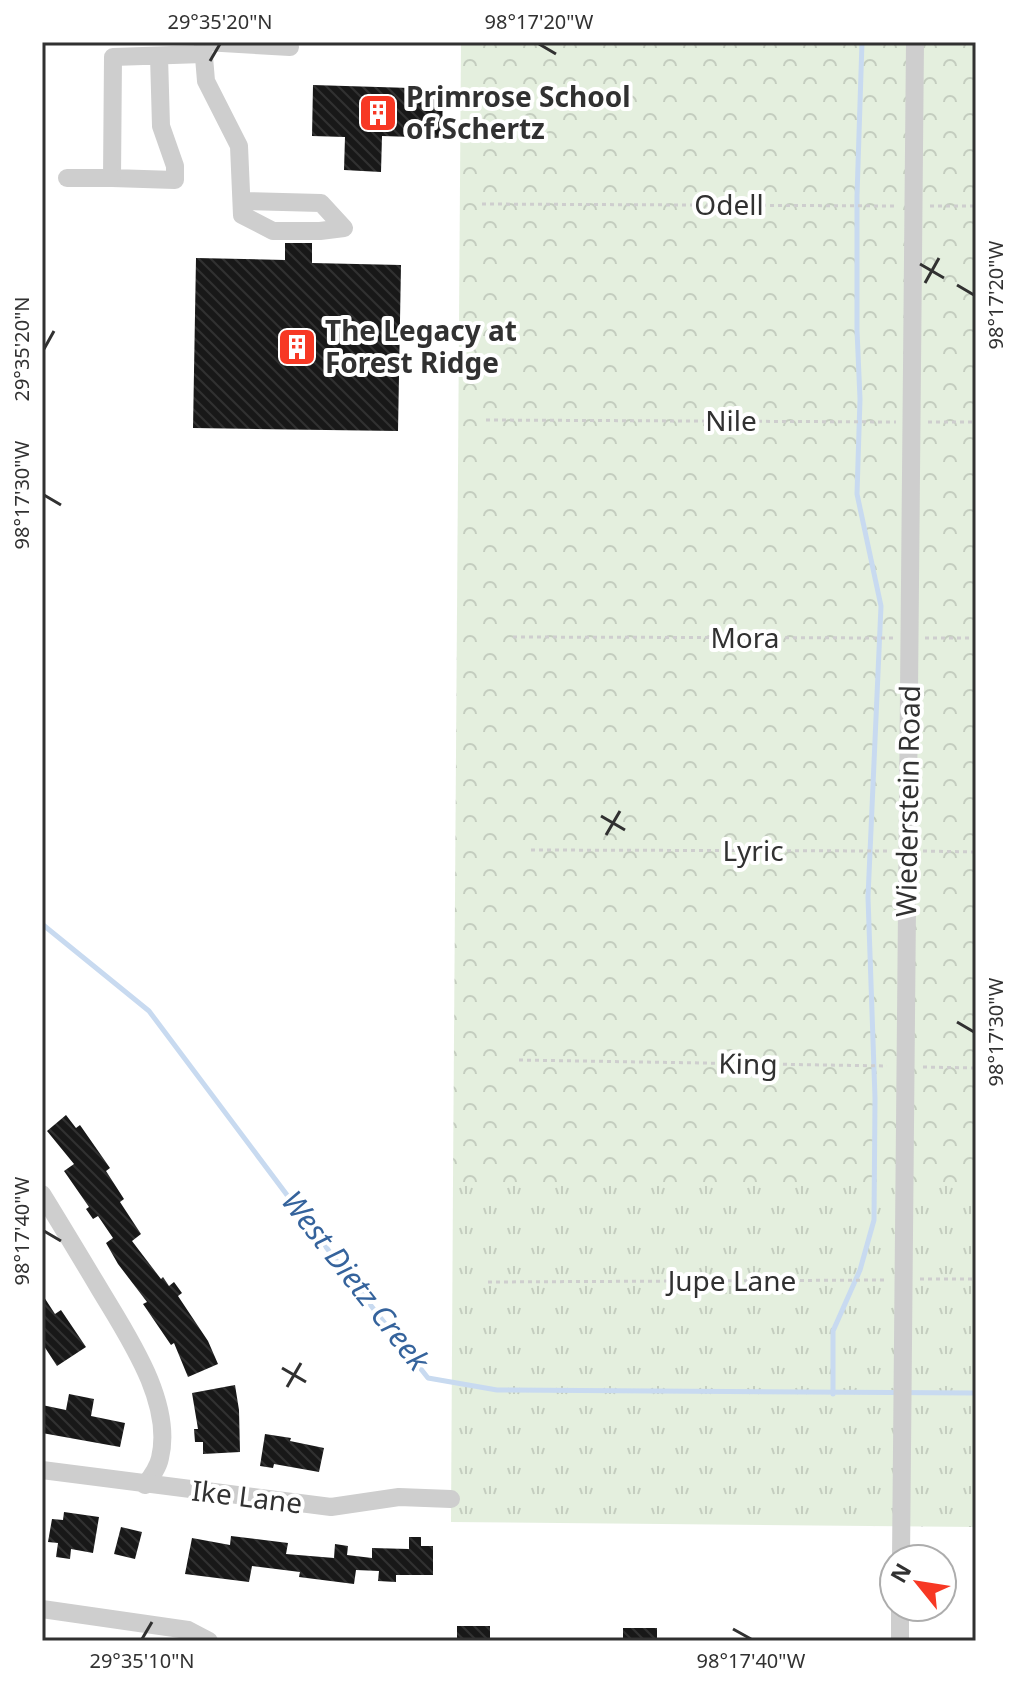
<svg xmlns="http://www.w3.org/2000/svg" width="1018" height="1683" font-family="'Noto Sans',sans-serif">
<defs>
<pattern id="forest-crowns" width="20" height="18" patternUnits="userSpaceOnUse" patternTransform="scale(2)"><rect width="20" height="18" fill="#e4efde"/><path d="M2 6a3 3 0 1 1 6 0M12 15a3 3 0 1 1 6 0" fill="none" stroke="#c4cdbf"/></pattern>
<pattern id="park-tufts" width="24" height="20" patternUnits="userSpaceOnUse" patternTransform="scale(2)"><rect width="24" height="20" fill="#e4efde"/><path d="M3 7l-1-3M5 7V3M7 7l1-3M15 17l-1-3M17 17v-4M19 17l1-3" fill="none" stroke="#c4cdbf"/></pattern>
<pattern id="building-back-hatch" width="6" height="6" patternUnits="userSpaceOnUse" patternTransform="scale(2)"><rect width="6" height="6" fill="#181818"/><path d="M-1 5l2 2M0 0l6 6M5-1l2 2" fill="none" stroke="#313131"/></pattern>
</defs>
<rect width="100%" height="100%" fill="#fff"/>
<path fill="url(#forest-crowns)" d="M461 42H976V1182H453Z"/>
<path fill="url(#park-tufts)" d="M453 1182H976V1527L451 1522Z"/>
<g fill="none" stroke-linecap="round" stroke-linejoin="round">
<g stroke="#c8daf0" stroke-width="5">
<path d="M42 924 149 1011 350 1279 428 1378 497 1390 976 1393"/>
<path d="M833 1394V1331L860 1270 874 1220 875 1098 868 897 881 606 857 494 860 399 857 330V196L862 42"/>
</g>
</g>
<g fill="url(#building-back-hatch)">
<path d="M313 85 443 89 442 138 382 136 381 172 344 170 345 137 312 136Z"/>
<path d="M285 243H312V263L401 265 398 431 193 428 196 258 285 260Z"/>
<path d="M66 1115 76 1128 80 1125 110 1168 106 1171 124 1199 120 1202 141 1234 132 1241 161 1279 163 1277 169 1286 174 1282 182 1293 178 1296 208 1341 218 1364 188 1377 174 1343 171 1345 143 1304 147 1302 118 1264 106 1243 113 1238 98 1216 93 1219 86 1209 89 1207 64 1171 74 1164 47 1131Z"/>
<path d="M42 1294 55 1314 61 1310 86 1347 57 1366 42 1343Z"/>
<path d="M235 1385 239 1410 240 1452 203 1454V1442H195L194 1429H198L192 1393Z"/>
<path d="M69 1394 94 1399 91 1416 125 1423 120 1447 42 1433V1405L66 1410Z"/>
<path d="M265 1434 291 1438 290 1441 324 1448 319 1472 274 1464 273 1468 260 1466Z"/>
<path d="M64 1512 99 1517 93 1553 71 1549 70 1559 56 1557 58 1543 48 1542 52 1519 63 1520Z"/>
<path d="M121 1527 142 1532 135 1559 114 1554Z"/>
<path d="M231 1536 288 1543 286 1554 334 1558 335 1544 348 1546 347 1555 372 1558V1548L409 1549V1537H421V1546H433V1575H396V1582L378 1581 379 1571 356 1570 354 1584 299 1577 300 1572 252 1566 249 1582 185 1574 192 1538 230 1545Z"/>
<rect x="457" y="1626" width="33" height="15"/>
<rect x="623" y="1628" width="34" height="13"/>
</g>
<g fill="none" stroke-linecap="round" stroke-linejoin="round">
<g stroke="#cecece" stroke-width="3" stroke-dasharray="4 4" stroke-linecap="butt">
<path d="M482 204 898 206"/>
<path d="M930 206H976"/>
<path d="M486 420 896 422"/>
<path d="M928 422H976"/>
<path d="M513 637 894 638"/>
<path d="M925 638H976"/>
<path d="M531 850 891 851"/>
<path d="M923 851 976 852"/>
<path d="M519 1060 887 1066"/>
<path d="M923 1067 976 1068"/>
<path d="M920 1279H976"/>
<path d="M488 1282 888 1280"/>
</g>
<g stroke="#cecece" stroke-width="18">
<path d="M205 42 290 47"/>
<path d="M203 45 206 81 239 146 242 215 273 231H320L344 228 321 203 243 201"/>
<path d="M159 56 161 126 175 166V180L112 178 113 57 203 54"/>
<path d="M67 178H112"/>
<path d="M42 1194C60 1223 78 1253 96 1283 124 1331 174 1400 160 1458 158 1468 151 1477 145 1485"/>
<path d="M42 1470 331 1507 399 1497 451 1499"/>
<path d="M901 1559 915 42"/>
<path d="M42 1609 188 1630 209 1641"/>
<path d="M900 1641V1607"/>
</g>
</g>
<path fill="none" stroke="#313131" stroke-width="3" d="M539 44 556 54M210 61 220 44M920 264 944 278M925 283 939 258M957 285 974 295M44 349 54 331M44 495 61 505M601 816 625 830M606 835 620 811M957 1022 974 1032M44 1231 61 1241M282 1368 306 1382M287 1387 301 1363M733 1629 751 1639M142 1639 152 1622"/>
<defs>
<g id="building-square" transform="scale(2)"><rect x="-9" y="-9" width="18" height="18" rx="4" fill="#f73824" stroke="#fff"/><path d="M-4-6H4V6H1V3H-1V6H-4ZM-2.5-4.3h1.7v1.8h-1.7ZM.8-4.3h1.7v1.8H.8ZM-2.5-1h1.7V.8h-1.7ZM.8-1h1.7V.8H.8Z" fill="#fff"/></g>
</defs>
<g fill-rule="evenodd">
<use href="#building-square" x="378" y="113"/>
<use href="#building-square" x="297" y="347"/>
</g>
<g text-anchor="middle" stroke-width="8" stroke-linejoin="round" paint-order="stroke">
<g font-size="28" font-weight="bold" fill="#313131" stroke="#fff" text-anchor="start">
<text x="406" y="107">Primrose School<tspan x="406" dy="32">of Schertz</tspan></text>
<text x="325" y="341">The Legacy at<tspan x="325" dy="32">Forest Ridge</tspan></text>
</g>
<g font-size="28" fill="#313131" stroke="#fff">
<text x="729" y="215">Odell</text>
<text x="731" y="431">Nile</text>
<text x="745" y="648">Mora</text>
<text transform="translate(908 801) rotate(-89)" y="10">Wiederstein Road</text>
<text x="753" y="861">Lyric</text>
<text transform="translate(748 1064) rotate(1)" y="10">King</text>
<text x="732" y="1291">Jupe Lane</text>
<text transform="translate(247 1497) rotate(7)" y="10">Ike Lane</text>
</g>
<g font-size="30" font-style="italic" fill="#35639c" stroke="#fff">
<text transform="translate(355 1281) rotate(52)" y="10">West Dietz Creek</text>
</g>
</g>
<rect width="1018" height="1683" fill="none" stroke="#ffffff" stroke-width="88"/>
<g transform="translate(918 1583) rotate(300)"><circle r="38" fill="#ffffff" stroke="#adadad" stroke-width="2"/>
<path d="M0-6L14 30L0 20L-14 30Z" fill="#f73824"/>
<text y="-12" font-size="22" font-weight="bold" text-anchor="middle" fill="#313131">N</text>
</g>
<rect x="44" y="44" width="930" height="1595" fill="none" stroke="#313131" stroke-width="3"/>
<g font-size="20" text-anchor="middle" fill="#313131">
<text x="220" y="29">29°35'20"N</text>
<text x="539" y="29">98°17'20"W</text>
<text transform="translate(996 295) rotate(-90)" y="7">98°17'20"W</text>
<text transform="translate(22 349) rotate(-90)" y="7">29°35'20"N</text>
<text transform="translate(22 495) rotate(-90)" y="7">98°17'30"W</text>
<text transform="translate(996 1032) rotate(-90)" y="7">98°17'30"W</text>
<text transform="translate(22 1231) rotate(-90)" y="7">98°17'40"W</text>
<text x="142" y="1668">29°35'10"N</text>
<text x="751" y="1668">98°17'40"W</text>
</g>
</svg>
